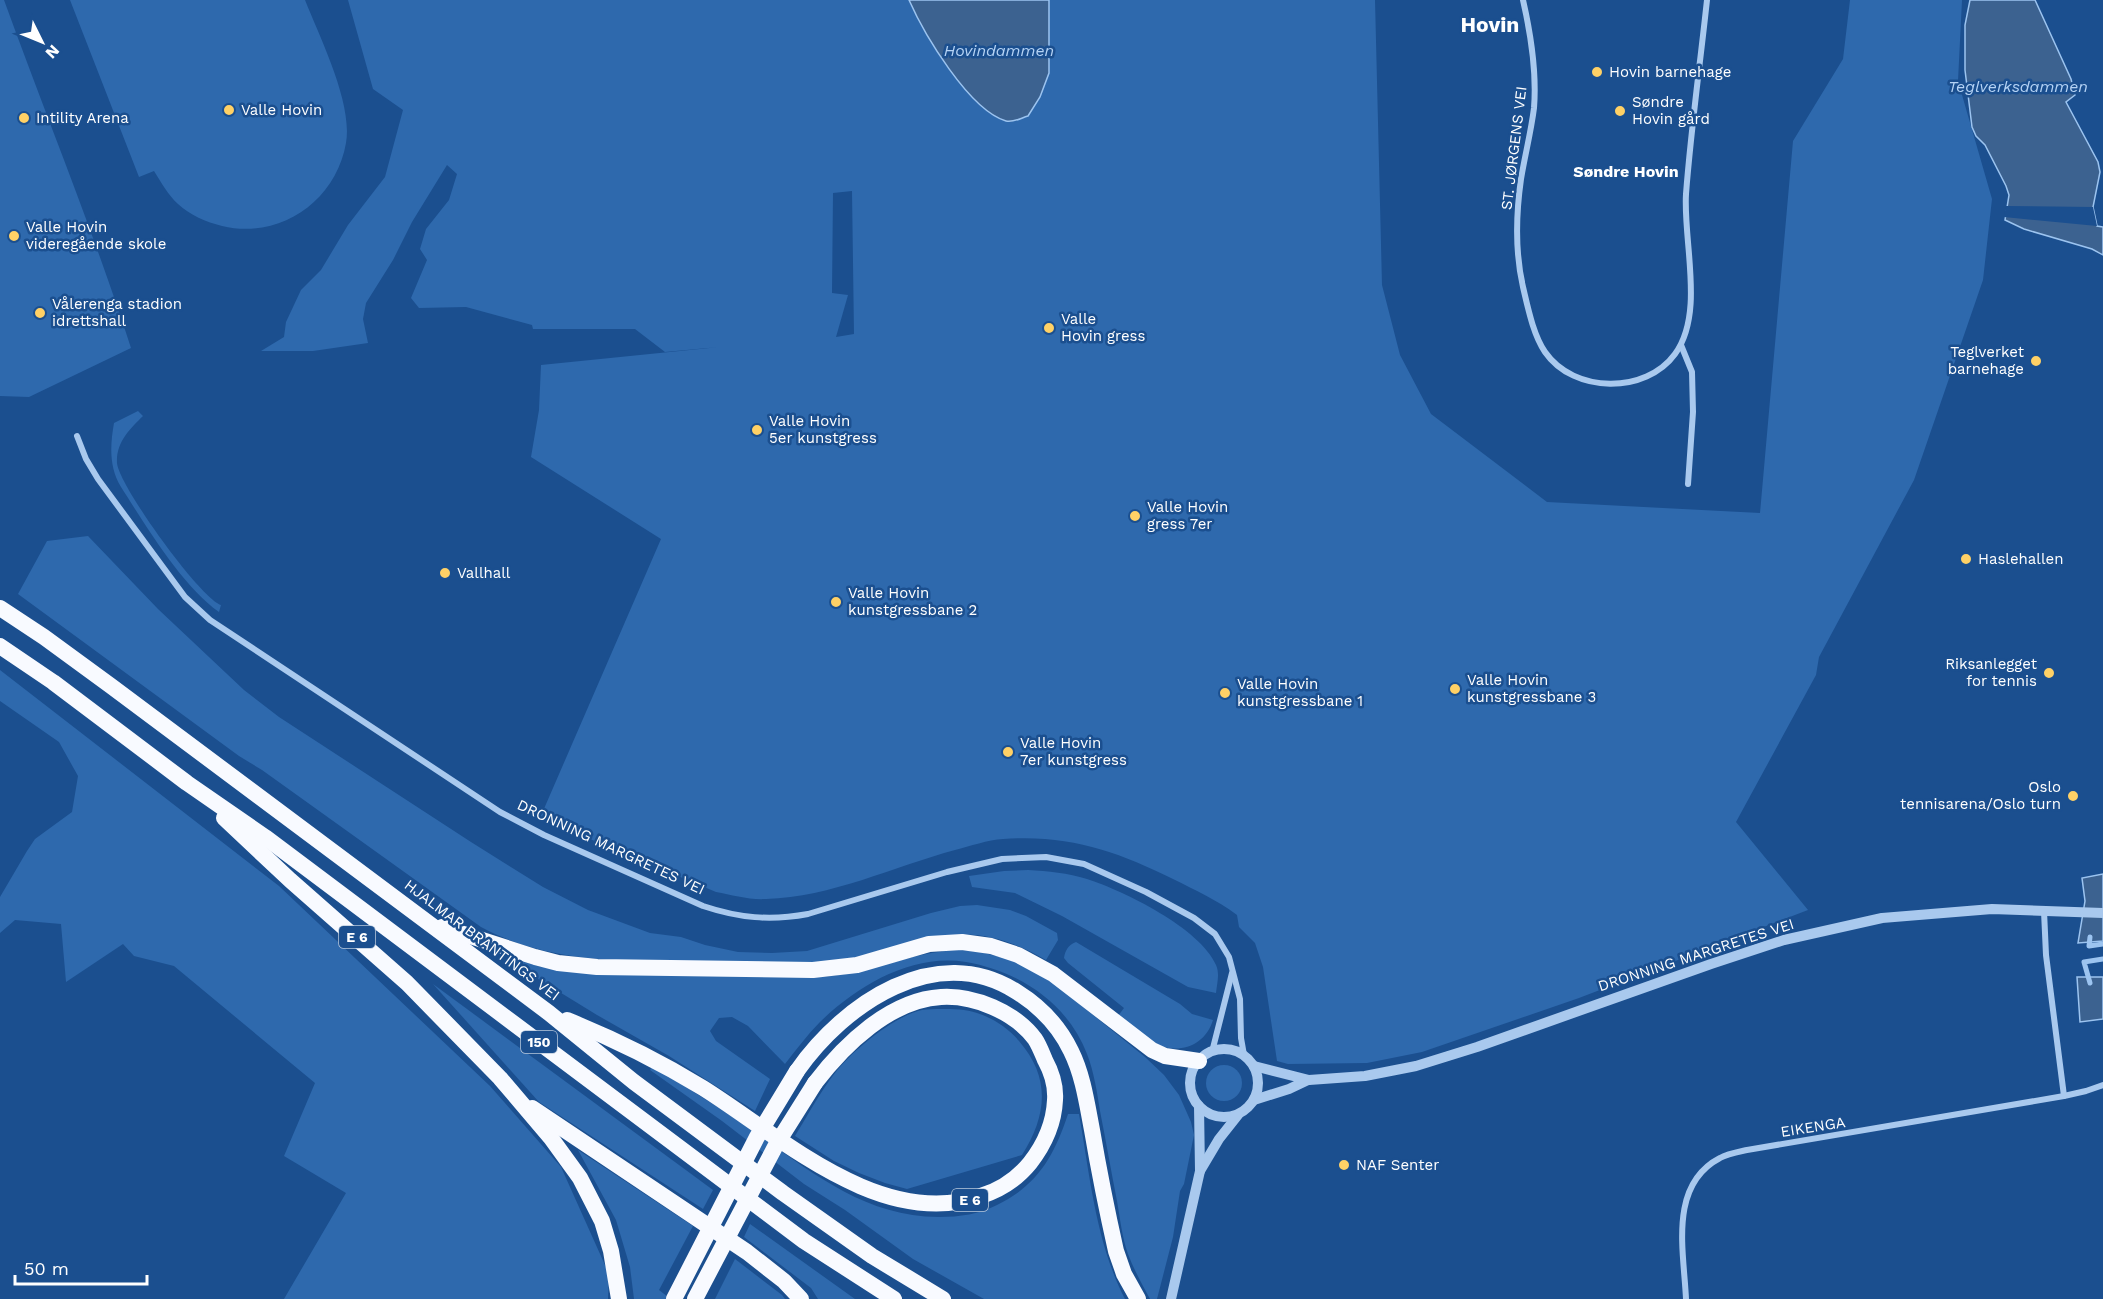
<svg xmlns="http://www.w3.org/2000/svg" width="2103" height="1299" font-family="'Work Sans',sans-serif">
<rect width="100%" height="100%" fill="#1b4f8f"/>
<g fill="#2e69ad" fill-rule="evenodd">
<path d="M0 0H4C46 116 93 230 131 348L29 397 0 396Z"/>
<path d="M70 0H305C320 38 353 103 346 143 336 201 280 240 222 226 206 222 190 215 178 204 168 195 161 182 154 171L139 177Z"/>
<path d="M348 0H1375L1382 285 1400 355 1431 414 1547 502 1760 513 1793 141 1843 59 1850 0H1962L1958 81 1992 199 1983 280 1914 480 1819 657 1816 675 1736 822 1808 910 1579 998 1422 1052 1367 1063 1288 1064 1277 1061 1263 967 1255 943 1239 927 1237 915C1217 900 1195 890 1173 879 1117 851 1068 834 1003 839 988 840 970 846 955 850 892 867 832 897 766 899 749 900 732 895 716 892L540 818 661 539 531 457 539 410 541 365 719 347 665 352 635 329H533L532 325 466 307 419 308 411 298 427 260 420 249 426 229 449 200 457 174 447 165 412 222 393 260 366 303 363 319 368 343 313 351H261L284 337 286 322 301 290 321 270 348 225 385 177 403 110 373 89ZM852 191 854 334 836 337 848 295 832 293 833 193Z"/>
<path d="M138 411 143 416C130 429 116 442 117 463 119 486 200 598 221 605L219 612C182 586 146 526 121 487 109 467 110 446 114 423Z"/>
<path d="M88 536 158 609 244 690 279 717 471 842 543 887 588 910 650 933 681 937 705 945 738 952 772 953 807 951 931 913 960 906 977 905 1010 910 1026 916 1057 933 1058 940 1046 960C1018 944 987 932 955 935 945 936 934 939 924 942 893 949 862 958 831 961 790 965 749 962 708 961 628 960 554 966 481 927L262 770 239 756 18 594 47 541Z"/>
<path d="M0 670 279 886 490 1086 561 1167 609 1274 608 1299H284L346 1193 284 1156 315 1083 174 966 134 956 123 944 66 982 61 924 15 920 0 933V897L27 851 35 839 72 812 78 776 59 742 0 701Z"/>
<path d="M1028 870C1048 871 1068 873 1087 879 1124 891 1200 928 1216 965 1220 974 1217 983 1216 993L1188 987 1062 916 1015 893 972 887 969 876 1004 871Z"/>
<path d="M1076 942 1180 1004 1192 1014 1213 1020C1205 1047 1176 1056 1152 1042 1140 1035 1129 1024 1118 1016L1124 1008 1068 963 1064 958C1065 951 1068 945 1076 942Z"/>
<path d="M958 950 980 952 1017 961 1056 985 1145 1057 1164 1075 1179 1095 1191 1122 1194 1135 1184 1184 1180 1191 1173 1237 1157 1299H1150C1142 1284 1134 1270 1128 1254 1122 1237 1120 1218 1117 1201 1111 1171 1106 1141 1100 1111 1097 1092 1094 1072 1087 1054 1067 1002 1018 971 966 962 912 953 857 986 820 1022 807 1035 796 1050 785 1064L748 1026 732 1017 719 1018 710 1031 716 1041 770 1079 755 1111 669 1056 597 1015 509 961 511 958 541 967 819 977C866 975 910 952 958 950Z"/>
<path d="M433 984 713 1190 703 1209 539 1102Z"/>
<path d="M941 1009C953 1009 966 1009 977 1013 993 1018 1008 1028 1019 1041 1051 1078 1047 1115 1022 1155L907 1189 885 1183 859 1173 834 1161 795 1136C808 1115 820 1092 835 1073 852 1051 894 1016 922 1010 928 1009 935 1009 941 1009Z"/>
<circle cx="1224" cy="1083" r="18"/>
<path d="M652 1066C678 1082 704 1098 730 1115 795 1158 856 1218 940 1217 959 1217 980 1214 997 1205 1038 1185 1054 1156 1068 1114H1079C1090 1176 1096 1243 1125 1299H984L913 1259 845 1210 804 1184 722 1121 650 1070Z"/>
<path d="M578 1150 693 1226 659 1290 668 1297 667 1299H634L630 1267 616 1220Z"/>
<path d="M750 1224 855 1299H818L811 1288 744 1237Z"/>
<path d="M735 1259 782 1295 785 1299H715Z"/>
</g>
<g fill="#3c6290" stroke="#9cc4f0" stroke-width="1.5">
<path d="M909 0H1049V73L1040 97 1028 116C1021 118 1013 123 1006 121 969 110 924 34 909 0Z"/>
<path d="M1970 0H2035L2071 79 2075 95 2066 102 2098 162 2100 172 2093 207 2097 226 2103 227V255L2092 249 2024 229 2005 220 2009 195 2006 186 1985 145 1976 136 1972 127 1965 70V25Z"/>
<path d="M2103 874V941L2078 943 2085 901 2082 878Z"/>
<path d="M2077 977H2103V1019L2080 1022Z"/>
</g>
<path fill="#1b4f8f" d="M2006 206 2093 207 2097 226 2004 217Z"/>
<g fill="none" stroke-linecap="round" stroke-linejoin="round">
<g stroke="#9cc4f0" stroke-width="5">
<path d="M2090 937 2089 946 2103 944"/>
<path d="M2090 983 2084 962 2103 959"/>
</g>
<g stroke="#a9c9ee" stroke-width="6">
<path d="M1523 0C1531 35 1537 71 1534 108 1531 132 1525 155 1521 179 1516 214 1515 252 1523 287 1528 308 1533 334 1545 352 1574 394 1646 394 1675 354 1705 313 1683 242 1686 194 1691 129 1700 65 1707 0"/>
<path d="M1681 345 1692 372 1693 412 1688 484"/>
<path d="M77 436 86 459 98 479 185 597 210 620 500 812 544 835 703 906C739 918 770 921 808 914L947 872 1002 859 1046 857 1084 864 1146 892 1194 918 1215 934 1229 957 1240 999 1241 1038 1244 1055"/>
<path d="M2044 911 2046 955 2064 1096"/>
<path d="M1212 1052 1232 973"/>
<path d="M1686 1299C1684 1252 1668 1185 1720 1158 1727 1154 1738 1152 1747 1150L2064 1096 2086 1091 2103 1085"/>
</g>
<g stroke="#a9c9ee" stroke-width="10">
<circle cx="1224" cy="1083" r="34"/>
<path d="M1254 1066 1309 1080 1365 1076 1416 1066 1477 1047 1711 964 1784 940 1882 918 1992 909 2103 913"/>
<path d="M1254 1100 1289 1089 1308 1080"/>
<path d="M1200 1171 1219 1139 1238 1115"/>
<path d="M1171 1299 1200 1171 1199 1106"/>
</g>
<g stroke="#f8faff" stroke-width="16">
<path d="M0 608 44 637 111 686 549 1013 634 1082 783 1193 872 1256 943 1299"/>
<path d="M0 646 53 682 187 783 265 837 804 1241 894 1299"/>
<path d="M224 818 290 880 407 983 500 1078 551 1138 580 1178 602 1221 611 1251 619 1299"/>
<path d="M442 927 535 957 558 963 597 967 813 970 857 965 929 944 962 942 991 946 1018 955 1053 974 1152 1050 1165 1056 1199 1061"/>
<path d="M567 1020C614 1039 659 1061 703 1088 781 1137 882 1231 981 1196 1000 1190 1017 1179 1030 1163 1044 1145 1054 1123 1055 1100 1056 1086 1051 1071 1045 1060 1042 1053 1039 1045 1035 1039 1015 1012 974 995 941 997 890 1000 844 1045 815 1083"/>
<path d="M797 1071C844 1004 936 940 1017 992 1041 1007 1059 1026 1071 1051 1083 1075 1087 1104 1092 1130 1099 1171 1107 1211 1116 1251L1124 1274 1138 1299"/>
<path d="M532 1108 747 1252 784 1281 801 1299"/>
</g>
<g stroke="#f8faff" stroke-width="16">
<path d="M674 1299 757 1137 797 1071"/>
<path d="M695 1299 776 1145 815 1083"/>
</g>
</g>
<g fill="#ffd166" stroke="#1b4f8f" stroke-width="2">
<circle cx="1597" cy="72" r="6"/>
<circle cx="229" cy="110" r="6"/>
<circle cx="1620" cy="111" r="6"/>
<circle cx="24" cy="118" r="6"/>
<circle cx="14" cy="236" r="6"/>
<circle cx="40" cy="313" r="6"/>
<circle cx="1049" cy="328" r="6"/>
<circle cx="2036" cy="361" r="6"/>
<circle cx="757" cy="430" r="6"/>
<circle cx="1135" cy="516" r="6"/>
<circle cx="1966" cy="559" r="6"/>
<circle cx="445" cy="573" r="6"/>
<circle cx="836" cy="602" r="6"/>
<circle cx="2049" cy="673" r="6"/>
<circle cx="1455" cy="689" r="6"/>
<circle cx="1225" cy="693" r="6"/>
<circle cx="1008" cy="752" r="6"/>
<circle cx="2073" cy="796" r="6"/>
<circle cx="1344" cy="1165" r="6"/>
</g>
<g text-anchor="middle" stroke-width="5" stroke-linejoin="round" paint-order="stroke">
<g fill="#1b4f8f" stroke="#bbcadd" stroke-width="1.5">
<rect x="339" y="926" width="36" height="22" rx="4.5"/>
<rect x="521" y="1031" width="36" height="22" rx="4.5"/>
<rect x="952" y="1189" width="36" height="22" rx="4.5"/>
</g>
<g font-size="14" font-weight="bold" fill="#fff">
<text x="357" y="942">E 6</text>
<text x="539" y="1047">150</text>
<text x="970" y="1205">E 6</text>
</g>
<g font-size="15" fill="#fff" stroke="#1b4f8f" text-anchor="start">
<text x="1609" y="77">Hovin barnehage</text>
<text x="1632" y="107">Søndre<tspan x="1632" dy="17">Hovin gård</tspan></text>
<text x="241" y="115">Valle Hovin</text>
<text x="36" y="123">Intility Arena</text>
<text x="26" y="232">Valle Hovin<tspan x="26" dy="17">videregående skole</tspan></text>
<text x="52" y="309">Vålerenga stadion<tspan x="52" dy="17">idrettshall</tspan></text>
<text x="1061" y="324">Valle<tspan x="1061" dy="17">Hovin gress</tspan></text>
<text x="2024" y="357" text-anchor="end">Teglverket<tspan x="2024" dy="17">barnehage</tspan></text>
<text x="769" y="426">Valle Hovin<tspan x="769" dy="17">5er kunstgress</tspan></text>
<text x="1147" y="512">Valle Hovin<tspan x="1147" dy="17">gress 7er</tspan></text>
<text x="1978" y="564">Haslehallen</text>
<text x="457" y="578">Vallhall</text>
<text x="848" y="598">Valle Hovin<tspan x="848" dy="17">kunstgressbane 2</tspan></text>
<text x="2037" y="669" text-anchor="end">Riksanlegget<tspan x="2037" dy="17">for tennis</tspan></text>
<text x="1467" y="685">Valle Hovin<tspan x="1467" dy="17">kunstgressbane 3</tspan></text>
<text x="1237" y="689">Valle Hovin<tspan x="1237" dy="17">kunstgressbane 1</tspan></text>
<text x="1020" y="748">Valle Hovin<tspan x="1020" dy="17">7er kunstgress</tspan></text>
<text x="2061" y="792" text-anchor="end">Oslo<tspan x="2061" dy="17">tennisarena/Oslo turn</tspan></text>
<text x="1356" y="1170">NAF Senter</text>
</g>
<g font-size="15" fill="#fff" stroke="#1b4f8f">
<text transform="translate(1514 148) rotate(-83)" y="5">ST. JØRGENS VEI</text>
<text transform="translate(611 847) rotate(25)" y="5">DRONNING MARGRETES VEI</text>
<text transform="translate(482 940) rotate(37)" y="5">HJALMAR BRANTINGS VEI</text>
<text transform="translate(1696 955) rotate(-18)" y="5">DRONNING MARGRETES VEI</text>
<text transform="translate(1813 1127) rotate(-9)" y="5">EIKENGA</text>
</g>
<g font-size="16" font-style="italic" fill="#b5d3f5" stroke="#1b4f8f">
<text x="999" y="56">Hovindammen</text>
<text x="2018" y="92">Teglverksdammen</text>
</g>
<g font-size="16" font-weight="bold" fill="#fff" stroke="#1b4f8f">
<text x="1626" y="177">Søndre Hovin</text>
</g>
<g font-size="21" font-weight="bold" fill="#fff" stroke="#1b4f8f">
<text x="1490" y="32">Hovin</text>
</g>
</g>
<g transform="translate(42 42) rotate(133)" stroke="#1b4f8f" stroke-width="4.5" paint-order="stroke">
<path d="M0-4.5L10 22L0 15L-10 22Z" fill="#ffffff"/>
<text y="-9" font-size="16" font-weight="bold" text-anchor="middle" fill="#ffffff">N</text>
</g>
<path d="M15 1275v9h132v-9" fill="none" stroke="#ffffff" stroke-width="3"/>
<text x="24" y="1275" font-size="18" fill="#ffffff" stroke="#1b4f8f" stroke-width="4.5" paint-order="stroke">50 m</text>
</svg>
